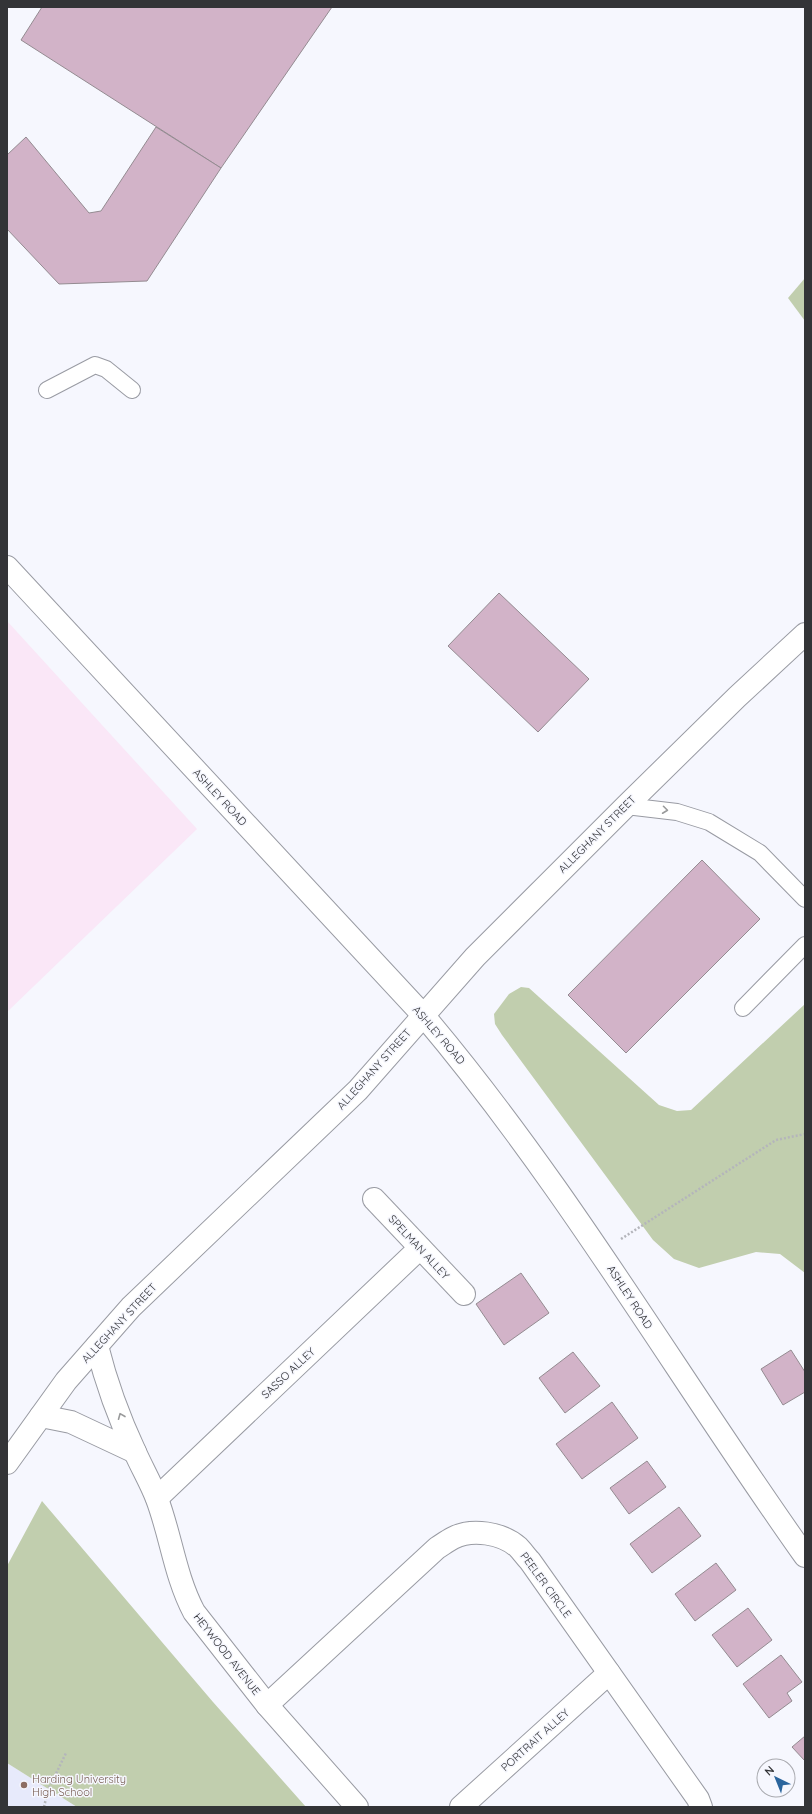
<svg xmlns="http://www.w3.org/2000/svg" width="812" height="1814" font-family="Quicksand,sans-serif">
<rect width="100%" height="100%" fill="#f6f7fe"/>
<path fill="#fae7f7" d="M7 621 197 829 7 1012Z"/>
<path fill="#e7eafb" d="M7 1763 77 1807H7Z"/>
<g fill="#c1ceae">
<path d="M805 278V321L788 298Z"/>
<path d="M521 987 529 988 659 1105 677 1111 691 1110 805 1004V1273L780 1254 756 1252 699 1268 674 1259 653 1240 502 1035 495 1024 494 1014 509 994Z"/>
<path d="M42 1501 213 1702 306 1807H77L7 1763V1566Z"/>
</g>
<g fill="#d2b3c8" stroke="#948b91">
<path d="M42 7H332L221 168 21 40Z"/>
<path d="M156 127 221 168 147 281 59 284 7 229V155L26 137 89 213 101 211Z"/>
<path d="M499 593 589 679 538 732 448 646Z"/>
<path d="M702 860 760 919 626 1053 568 995Z"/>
<path d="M521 1273 549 1313 504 1345 476 1304Z"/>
<path d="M791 1350 805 1372V1392L783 1405 761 1369Z"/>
<path d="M573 1352 600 1386 565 1413 539 1378Z"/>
<path d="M612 1402 638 1438 582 1479 556 1444Z"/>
<path d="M647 1461 666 1487 629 1514 610 1488Z"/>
<path d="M679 1507 701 1536 652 1573 630 1544Z"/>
<path d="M716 1563 736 1590 695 1621 675 1594Z"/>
<path d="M748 1608 772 1640 737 1667 712 1635Z"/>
<path d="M781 1655 802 1682 787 1693 792 1701 769 1718 743 1684Z"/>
<path d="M805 1736V1761L792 1747Z"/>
</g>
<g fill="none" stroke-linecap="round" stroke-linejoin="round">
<g stroke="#999ba3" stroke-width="18">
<g id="lane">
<path d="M47 390 95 365 106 369 132 390"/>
<path d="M626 806 677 812 709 822 760 853 805 899"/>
<path d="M743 1008 805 945"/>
</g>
</g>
<g stroke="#999ba3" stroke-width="24">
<g id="street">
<path d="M374 1199 464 1294"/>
<path d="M97 1346C106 1382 119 1418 135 1452 142 1468 151 1483 157 1499 171 1536 175 1576 194 1612L267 1705 357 1807"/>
<path d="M41 1416 71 1422 135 1452"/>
<path d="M157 1498 420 1248"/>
<path d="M267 1705 437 1548C442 1545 447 1541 453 1538 472 1528 502 1533 518 1547 522 1551 526 1557 530 1561L698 1799 701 1807"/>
<path d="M461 1807 609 1673"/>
</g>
</g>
<g stroke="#999ba3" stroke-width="24">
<g id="secondary">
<path d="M7 567 423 1015C566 1184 677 1376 805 1556"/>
<path d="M7 1463 66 1381 131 1307 358 1090 475 957 626 806 737 697 805 634"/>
</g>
</g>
<g stroke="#b4b5bb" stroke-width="2.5" stroke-dasharray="2 2" stroke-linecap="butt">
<path d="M621 1239 776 1140 805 1134"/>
<path d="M44 1807 48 1790 66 1753"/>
</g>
<use href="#lane" stroke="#fff" stroke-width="16"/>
<use href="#street" stroke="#fff" stroke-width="22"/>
<use href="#secondary" stroke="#fff" stroke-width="22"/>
</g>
<defs><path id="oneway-chevron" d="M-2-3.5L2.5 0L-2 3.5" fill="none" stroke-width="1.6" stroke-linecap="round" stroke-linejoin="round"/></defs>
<g stroke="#999a9b">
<use href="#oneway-chevron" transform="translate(665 810) rotate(7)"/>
<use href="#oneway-chevron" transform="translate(121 1416) rotate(-112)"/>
</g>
<circle fill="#8d6e63" stroke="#f6f7fe" stroke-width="1.5" cx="24" cy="1785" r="4"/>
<g text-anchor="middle" stroke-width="3" stroke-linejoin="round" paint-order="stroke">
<g font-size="11" fill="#333437" stroke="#f6f7fe">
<text transform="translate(220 797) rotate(47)" y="4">ASHLEY ROAD</text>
<text transform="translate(597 834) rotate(-45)" y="4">ALLEGHANY STREET</text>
<text transform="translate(439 1035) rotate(49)" y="4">ASHLEY ROAD</text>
<text transform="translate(374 1069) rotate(-48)" y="4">ALLEGHANY STREET</text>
<text transform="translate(419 1247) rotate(47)" y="4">SPELMAN ALLEY</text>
<text transform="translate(630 1297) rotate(57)" y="4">ASHLEY ROAD</text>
<text transform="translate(119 1323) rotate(-47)" y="4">ALLEGHANY STREET</text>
<text transform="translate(288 1373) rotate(-43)" y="4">SASSO ALLEY</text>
<text transform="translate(546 1585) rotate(54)" y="4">PEELER CIRCLE</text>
<text transform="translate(227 1654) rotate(52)" y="4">HEYWOOD AVENUE</text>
<text transform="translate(535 1740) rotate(-42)" y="4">PORTRAIT ALLEY</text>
</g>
<g font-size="11" fill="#785e54" stroke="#f6f7fe" text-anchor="start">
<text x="32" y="1783">Harding University<tspan x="32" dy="13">High School</tspan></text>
</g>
</g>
<rect width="812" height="1814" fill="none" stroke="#333437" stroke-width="16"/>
<g transform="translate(776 1778) rotate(317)"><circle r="19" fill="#f6f7fe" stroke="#a8a9ae"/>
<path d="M0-3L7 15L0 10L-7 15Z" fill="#2b659d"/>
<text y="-6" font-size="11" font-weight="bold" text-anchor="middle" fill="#333437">N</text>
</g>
</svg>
